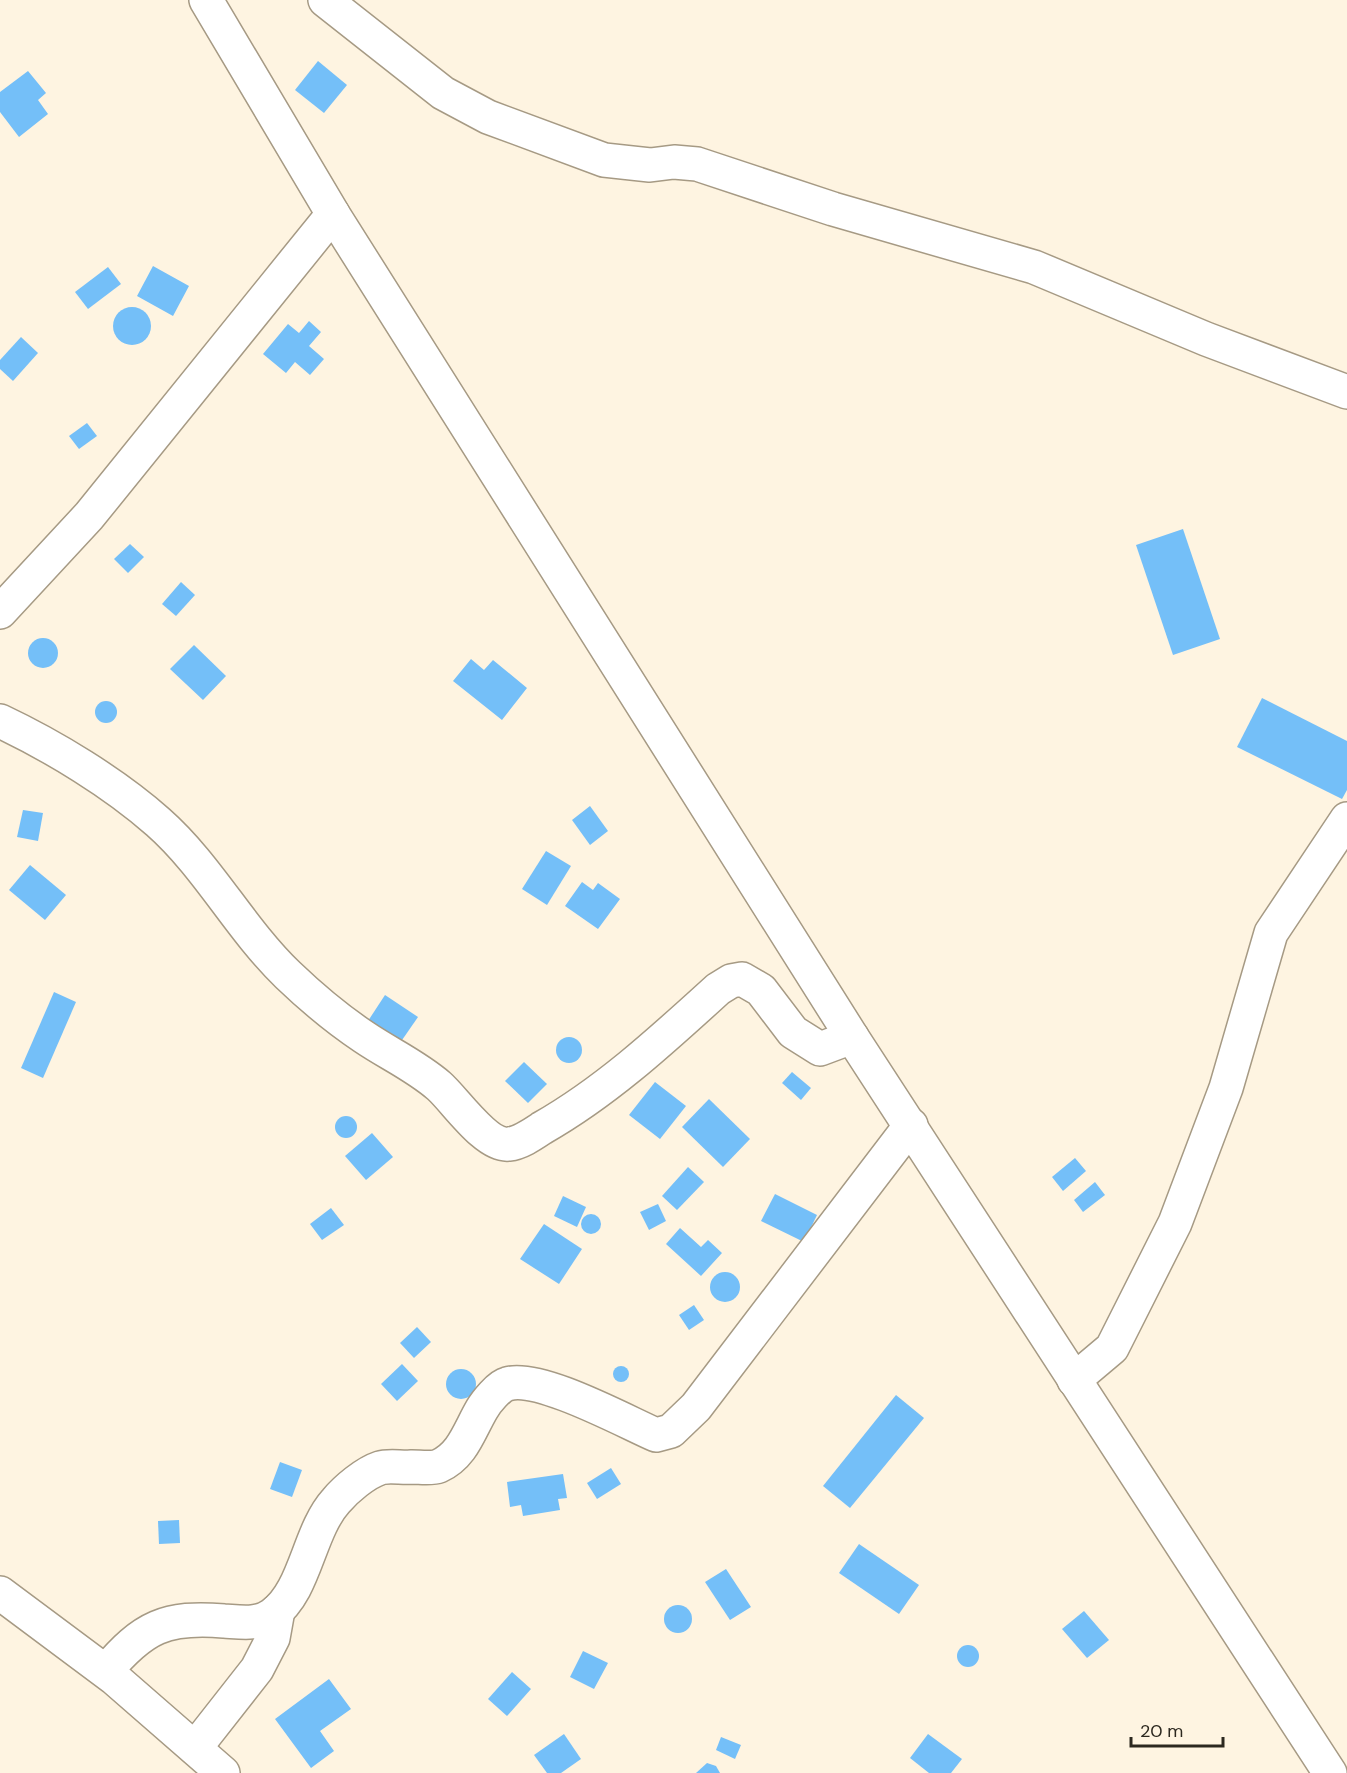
<svg xmlns="http://www.w3.org/2000/svg" width="1347" height="1773" font-family="'DM Sans',sans-serif">
<rect width="100%" height="100%" fill="#fef4e1"/>
<g fill="#74bff8">
<path d="M318 61 347 85 324 113 295 90Z"/>
<path d="M28 71 46 93 38 100 48 114 19 137 0 112V92Z"/>
<path d="M153 266 189 286 173 316 137 296Z"/>
<path d="M108 267 121 284 88 309 75 292Z"/>
<circle cx="132" cy="326" r="19"/>
<path d="M309 321 321 332 309 346 324 359 310 375 295 362 286 373 263 354 288 324 299 333Z"/>
<path d="M21 337 38 353 13 381 0 369V360Z"/>
<path d="M87 423 97 436 79 449 69 436Z"/>
<path d="M1183 529 1220 639 1173 655 1136 545Z"/>
<path d="M130 544 144 557 128 573 114 559Z"/>
<path d="M181 582 195 595 176 616 162 604Z"/>
<circle cx="43" cy="653" r="15"/>
<path d="M194 645 226 676 203 700 170 669Z"/>
<path d="M471 659 484 670 493 660 527 688 502 720 453 681Z"/>
<path d="M1262 698 1347 741V790L1342 799 1237 747Z"/>
<circle cx="106" cy="712" r="11"/>
<path d="M590 806 608 831 590 845 572 820Z"/>
<path d="M23 810 43 813 38 841 17 837Z"/>
<path d="M546 851 571 866 547 905 522 889Z"/>
<path d="M30 865 66 895 45 920 9 890Z"/>
<path d="M582 882 593 890 598 883 620 899 598 929 565 906Z"/>
<path d="M54 992 76 1002 43 1078 21 1068Z"/>
<path d="M385 995 418 1017 400 1043 368 1021Z"/>
<circle cx="569" cy="1050" r="13"/>
<path d="M524 1062 547 1084 528 1103 505 1081Z"/>
<path d="M792 1072 811 1088 801 1100 782 1083Z"/>
<path d="M655 1082 686 1106 660 1139 629 1115Z"/>
<path d="M709 1099 750 1139 723 1167 682 1127Z"/>
<circle cx="346" cy="1127" r="11"/>
<path d="M372 1133 393 1157 366 1180 345 1156Z"/>
<path d="M1075 1158 1086 1171 1063 1191 1052 1177Z"/>
<path d="M688 1167 704 1182 677 1210 662 1196Z"/>
<path d="M1095 1182 1105 1195 1083 1212 1074 1200Z"/>
<path d="M775 1194 817 1215 804 1242 761 1221Z"/>
<path d="M563 1196 586 1207 577 1227 554 1216Z"/>
<path d="M658 1204 666 1221 649 1230 640 1212Z"/>
<path d="M331 1208 344 1225 322 1240 310 1224Z"/>
<circle cx="591" cy="1224" r="10"/>
<path d="M544 1224 582 1249 559 1284 520 1259Z"/>
<path d="M680 1228 701 1247 708 1240 722 1253 701 1276 666 1244Z"/>
<circle cx="725" cy="1287" r="15"/>
<path d="M694 1305 704 1320 689 1330 679 1315Z"/>
<path d="M417 1327 431 1342 414 1358 400 1343Z"/>
<path d="M402 1364 418 1381 397 1401 381 1384Z"/>
<circle cx="621" cy="1374" r="8"/>
<circle cx="461" cy="1384" r="15"/>
<path d="M896 1395 924 1418 850 1508 823 1486Z"/>
<path d="M280 1462 302 1470 292 1497 270 1489Z"/>
<path d="M611 1468 621 1484 597 1499 587 1483Z"/>
<path d="M563 1474 567 1498 558 1499 560 1510 523 1516 521 1505 510 1507 507 1482Z"/>
<path d="M179 1520 180 1543 159 1544 158 1521Z"/>
<path d="M859 1544 919 1585 899 1614 839 1573Z"/>
<path d="M726 1569 751 1607 730 1620 705 1582Z"/>
<circle cx="678" cy="1619" r="14"/>
<path d="M1084 1611 1109 1640 1087 1658 1062 1629Z"/>
<circle cx="968" cy="1656" r="11"/>
<path d="M583 1651 608 1663 594 1689 570 1677Z"/>
<path d="M512 1672 531 1689 507 1716 488 1699Z"/>
<path d="M329 1679 351 1709 320 1731 334 1751 311 1768 275 1719Z"/>
<path d="M564 1734 581 1759 561 1773H547L534 1755Z"/>
<path d="M928 1734 962 1759 951 1773H929L910 1758Z"/>
<path d="M721 1737 741 1745 735 1759 716 1750Z"/>
<path d="M707 1763 716 1766 720 1773H696Z"/>
</g>
<g fill="none" stroke-linecap="round" stroke-linejoin="round">
<g stroke="#a69a84" stroke-width="36">
<g id="minor">
<path d="M325 0 443 93 488 117 604 160 650 165 674 162 697 164 833 209 1034 267 1206 339 1347 392"/>
<path d="M0 612 89 516 333 214"/>
<path d="M0 721C53 746 114 783 158 822 208 866 240 929 288 975 312 998 337 1019 364 1037 389 1054 416 1066 439 1086 455 1100 486 1147 509 1144 520 1143 533 1134 542 1128 607 1091 663 1039 718 989L731 981 742 979 761 990 793 1032 820 1049 852 1037"/>
<path d="M1074 1380 1112 1348 1175 1223 1226 1088 1271 933 1347 819"/>
<path d="M0 1593 114 1678 223 1773"/>
<path d="M106 1671C143 1627 166 1616 224 1621 241 1622 258 1625 272 1615 306 1591 308 1532 336 1501 346 1489 365 1473 380 1468 389 1465 402 1468 412 1467 420 1467 431 1469 439 1466 463 1455 469 1431 482 1409 486 1402 499 1386 507 1384 538 1374 624 1421 656 1435L671 1431 696 1407 911 1125"/>
<path d="M195 1748 257 1669 273 1638 278 1610"/>
</g>
</g>
<g stroke="#a69a84" stroke-width="36">
<path id="tertiary" d="M206 0 333 214 852 1037 1330 1773"/>
</g>
<use href="#minor" stroke="#fff" stroke-width="33"/>
<use href="#tertiary" stroke="#fff" stroke-width="33"/>
</g>
<path d="M1131 1737v9h92v-9" fill="none" stroke="#2c281f" stroke-width="3"/>
<text x="1140" y="1737" font-size="18" fill="#2c281f" stroke="#fef4e1" stroke-width="4.5" paint-order="stroke">20 m</text>
</svg>
